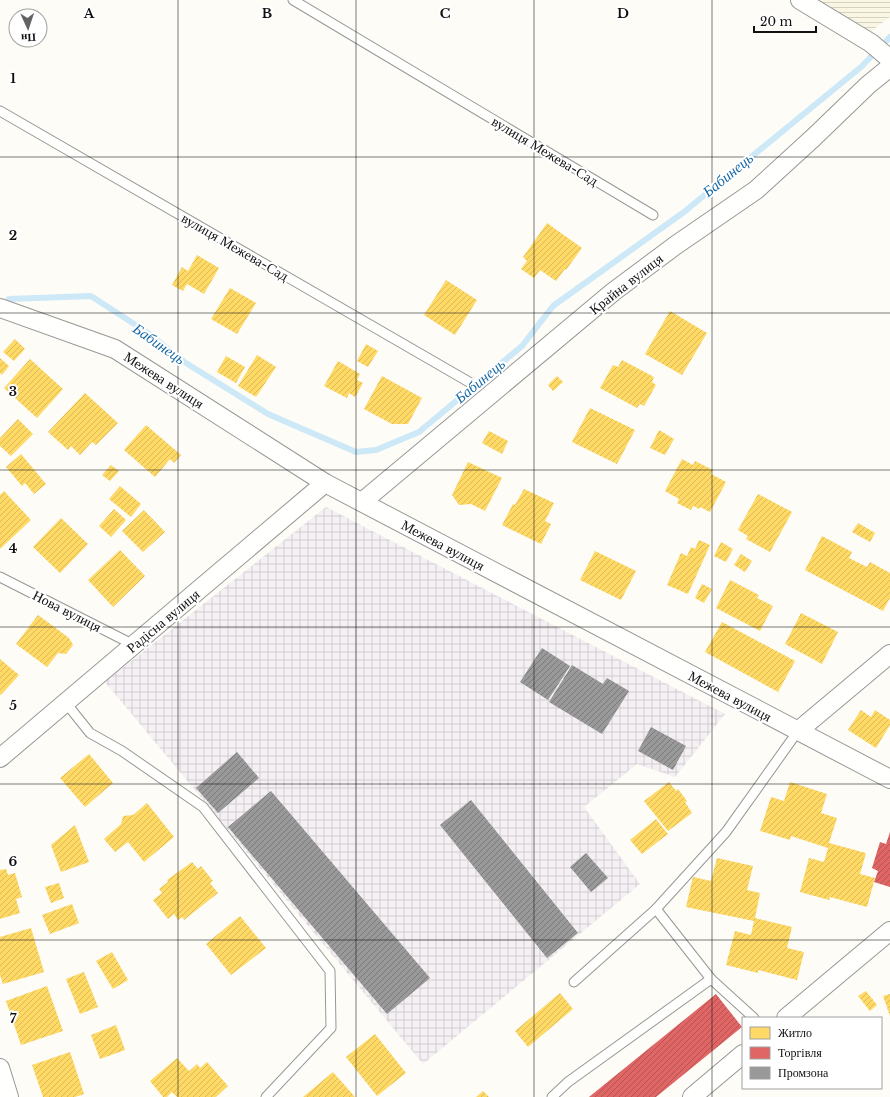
<svg xmlns="http://www.w3.org/2000/svg" width="890" height="1097" font-family="'Libre Baskerville',serif">
<defs>
<pattern id="industrial-grid" width="8" height="8" patternUnits="userSpaceOnUse"><rect width="8" height="8" fill="#f5f0f3"/><path d="M0 4h8M4 0v8" fill="none" stroke="#d1cdcf"/></pattern>
<pattern id="farmland-rules" width="6" height="5" patternUnits="userSpaceOnUse"><rect width="6" height="5" fill="#f9f7e4"/><path d="M0 2.5h6" fill="none" stroke="#d4d3c3"/></pattern>
<pattern id="homes-hatch" width="6" height="6" patternUnits="userSpaceOnUse"><rect width="6" height="6" fill="#ffd966"/><path d="M-1 1l2-2M0 6l6-6M5 7l2-2" fill="none" stroke="#dab957"/></pattern>
<pattern id="shops-hatch" width="6" height="6" patternUnits="userSpaceOnUse"><rect width="6" height="6" fill="#e06666"/><path d="M-1 1l2-2M0 6l6-6M5 7l2-2" fill="none" stroke="#b45353"/></pattern>
<pattern id="industry-hatch" width="6" height="6" patternUnits="userSpaceOnUse"><rect width="6" height="6" fill="#999"/><path d="M-1 1l2-2M0 6l6-6M5 7l2-2" fill="none" stroke="#7b7b7b"/></pattern>
</defs>
<rect width="100%" height="100%" fill="#fdfcf7"/>
<path fill="url(#industrial-grid)" d="M326 507 725 714 675 777 637 764 584 807 640 884 423 1064 105 682Z"/>
<path fill="url(#farmland-rules)" d="M800 0H890V17L862 38Z"/>
<g fill="url(#homes-hatch)">
<path d="M547 223 582 248 566 270 565 269 556 281 540 270 534 278 521 269 527 261 523 257Z"/>
<path d="M197 255 219 268 204 294 187 284 183 291 172 285 182 267 188 271Z"/>
<path d="M446 280 477 300 455 335 424 315Z"/>
<path d="M230 288 256 303 237 334 211 319Z"/>
<path d="M670 311 707 333 682 375 645 354Z"/>
<path d="M15 339 25 349 14 361 3 352Z"/>
<path d="M366 344 378 351 368 367 357 361Z"/>
<path d="M257 355 276 367 256 397 238 386Z"/>
<path d="M226 356 245 367 236 383 217 372Z"/>
<path d="M0 358 9 366 2 375 0 373Z"/>
<path d="M30 359 63 389 37 418 4 388Z"/>
<path d="M622 360 654 377 652 382 656 385 644 406 640 404 637 408 600 388 613 365 618 367Z"/>
<path d="M338 361 360 374 357 380 363 383 355 397 349 393 347 398 324 386Z"/>
<path d="M382 376 422 398 408 424H392L364 409Z"/>
<path d="M557 376 563 382 553 391 548 385Z"/>
<path d="M85 393 118 423 96 445 92 442 80 455 71 446 68 450 48 432Z"/>
<path d="M590 408 635 430 617 464 572 442Z"/>
<path d="M18 419 33 434 11 456 0 446V438Z"/>
<path d="M146 425 181 455 174 463 170 459 155 477 124 450Z"/>
<path d="M659 430 674 439 665 455 650 448Z"/>
<path d="M489 431 508 441 502 454 482 443Z"/>
<path d="M21 454 46 484 34 494 25 483 22 486 6 467Z"/>
<path d="M682 459 693 465 695 461 713 470 711 474 726 482 710 512 700 507 699 509 693 506 691 510 677 503 679 499 665 491Z"/>
<path d="M468 462 502 478 485 511 471 504 459 505 452 495Z"/>
<path d="M111 465 119 471 110 481 102 475Z"/>
<path d="M120 486 141 504 131 517 109 499Z"/>
<path d="M524 489 554 503 545 521 551 524 541 544 502 525 513 504 515 505Z"/>
<path d="M4 491 31 520 0 549V495Z"/>
<path d="M758 494 792 512 770 552 746 539 748 536 738 530Z"/>
<path d="M114 509 126 520 111 537 99 526Z"/>
<path d="M144 510 165 532 143 552 122 531Z"/>
<path d="M61 518 88 544 60 573 33 547Z"/>
<path d="M858 523 875 533 870 542 852 532Z"/>
<path d="M822 536 852 552 849 558 867 567 870 562 890 573V598L883 611 805 570Z"/>
<path d="M699 540 710 545 688 594 667 585 681 553 687 556 691 547 695 549Z"/>
<path d="M721 542 733 549 726 562 714 556Z"/>
<path d="M120 550 145 576 113 607 88 580Z"/>
<path d="M595 551 636 571 621 600 580 580Z"/>
<path d="M741 554 752 561 745 572 734 565Z"/>
<path d="M730 580 759 595 757 598 773 606 760 631 716 608Z"/>
<path d="M702 584 712 589 704 603 695 598Z"/>
<path d="M801 613 838 632 822 664 785 644Z"/>
<path d="M38 615 69 638 73 645 66 654 58 653 47 667 16 644Z"/>
<path d="M722 622 795 661 778 692 705 652Z"/>
<path d="M0 659 19 675 1 695 0 694Z"/>
<path d="M861 710 871 717 875 710 890 720V725L876 748 848 730Z"/>
<path d="M89 754 113 783 85 807 60 778Z"/>
<path d="M669 782 676 791 678 789 687 801 685 802 692 813 668 831 644 801Z"/>
<path d="M790 782 827 794 821 813 837 818 829 843 866 853 860 874 875 878 867 907 830 897 829 900 800 892 809 858 824 862 828 848 791 836 790 840 760 831 771 797 784 801Z"/>
<path d="M147 803 174 837 144 862 128 842 115 852 104 839 121 824 123 816 133 815Z"/>
<path d="M656 819 668 834 642 854 630 840Z"/>
<path d="M75 825 89 862 61 872 51 845Z"/>
<path d="M717 858 753 866 747 890 760 893 755 918 792 927 787 948 804 952 797 980 758 970V973L726 965 735 931 751 935 754 921 686 907 693 877 711 881Z"/>
<path d="M192 862 198 869 201 866 213 881 210 883 218 893 184 920 182 917 178 920 174 914 168 919 153 900 162 893 159 889 168 882 167 880Z"/>
<path d="M6 869 8 875 15 873 22 897 16 899 20 913 0 919V870Z"/>
<path d="M59 883 64 898 51 903 45 887Z"/>
<path d="M72 904 79 923 50 934 42 915Z"/>
<path d="M240 916 266 948 231 975 206 944Z"/>
<path d="M31 928 44 972 3 984 0 975V937Z"/>
<path d="M112 952 128 980 113 989 96 961Z"/>
<path d="M84 972 98 1007 80 1014 66 979Z"/>
<path d="M47 986 63 1031 21 1045 6 1001Z"/>
<path d="M866 991 877 1005 870 1011 858 996Z"/>
<path d="M560 993 573 1009 528 1047 515 1031Z"/>
<path d="M890 994V1016L883 996Z"/>
<path d="M116 1025 125 1050 100 1059 91 1035Z"/>
<path d="M375 1034 406 1073 377 1096 346 1057Z"/>
<path d="M70 1052 84 1094 75 1097H43L32 1065Z"/>
<path d="M177 1058 189 1071 197 1064 200 1068 207 1062 228 1086 216 1097H177L172 1092 167 1097H163L150 1081Z"/>
<path d="M333 1072 355 1097H303Z"/>
<path d="M483 1091 489 1097H476Z"/>
</g>
<g fill="url(#shops-hatch)">
<path d="M890 832V887L874 882 878 871 872 868 880 842 886 844Z"/>
<path d="M716 994 742 1027 656 1097H589Z"/>
</g>
<g fill="url(#industry-hatch)">
<path d="M542 648 570 666 548 700 520 682Z"/>
<path d="M572 665 603 684 607 678 629 691 602 734 549 702Z"/>
<path d="M651 727 686 746 673 770 638 751Z"/>
<path d="M237 752 259 778 218 813 196 788Z"/>
<path d="M271 791 430 978 387 1014 228 827Z"/>
<path d="M471 800 578 933 547 958 440 825Z"/>
<path d="M586 853 608 878 591 892 570 867Z"/>
</g>
<g fill="none" stroke-linecap="round" stroke-linejoin="round">
<path stroke="#cde8f7" stroke-width="6" d="M9 299 91 296 148 333 186 363 268 414 356 452 376 450 419 432 522 346 553 306 684 212 861 67 890 37"/>
<g stroke="#979795" stroke-width="11">
<g id="service">
<path d="M293 0 653 215"/>
<path d="M0 111 469 382"/>
<path d="M0 577 134 645"/>
<path d="M66 703 90 733 122 751 203 807 330 971 331 1028 266 1097"/>
<path d="M656 909 711 979 754 1018"/>
<path d="M574 982 656 909 726 832 798 731"/>
<path d="M552 1097 568 1082 711 979"/>
</g>
</g>
<g stroke="#979795" stroke-width="20">
<g id="minor">
<path d="M800 0 871 43 890 59"/>
<path d="M0 308 115 349 325 483 890 779"/>
<path d="M362 502 613 292 676 245 756 190 813 138 868 85 890 67"/>
<path d="M798 731 890 654"/>
<path d="M0 758 325 483"/>
<path d="M786 1018 890 931"/>
<path d="M0 1068 9 1097"/>
<path d="M692 1097 743 1054"/>
</g>
</g>
<use href="#service" stroke="#fffffe" stroke-width="9"/>
<use href="#minor" stroke="#fffffe" stroke-width="18"/>
</g>
<path fill="none" stroke="#111" stroke-width="1" stroke-opacity="0.55" d="M178 0V1097M356 0V1097M534 0V1097M712 0V1097M0 157H890M0 313H890M0 470H890M0 627H890M0 784H890M0 940H890"/>
<g text-anchor="middle" stroke-width="4" stroke-linejoin="round" paint-order="stroke">
<g font-size="14" fill="#111" stroke="#fff">
<text transform="translate(545 151) rotate(31)" y="5">вулиця Межева-Сад</text>
<text transform="translate(235 247) rotate(30)" y="5">вулиця Межева-Сад</text>
<text transform="translate(626 284) rotate(-38)" y="5">Крайна вулиця</text>
<text transform="translate(164 380) rotate(33)" y="5">Межева вулиця</text>
<text transform="translate(443 545) rotate(28)" y="5">Межева вулиця</text>
<text transform="translate(67 611) rotate(27)" y="5">Нова вулиця</text>
<text transform="translate(163 621) rotate(-40)" y="5">Радісна вулиця</text>
<text transform="translate(730 696) rotate(28)" y="5">Межева вулиця</text>
</g>
<g font-size="15" font-style="italic" fill="#1768a6" stroke="#fff">
<text transform="translate(728 175) rotate(-39)" y="5">Бабинець</text>
<text transform="translate(159 344) rotate(35)" y="5">Бабинець</text>
<text transform="translate(480 381) rotate(-40)" y="5">Бабинець</text>
</g>
</g>
<g font-size="13" text-anchor="middle" font-weight="bold" fill="#111" stroke="#fff" stroke-width="4" stroke-linejoin="round" paint-order="stroke">
<text x="89" y="18">A</text>
<text x="267" y="18">B</text>
<text x="445" y="18">C</text>
<text x="623" y="18">D</text>
<text x="13" y="83">1</text>
<text x="13" y="240">2</text>
<text x="13" y="396">3</text>
<text x="13" y="553">4</text>
<text x="13" y="710">5</text>
<text x="13" y="866">6</text>
<text x="13" y="1023">7</text>
</g>
<rect x="742" y="1017" width="140" height="72" fill="#ffffff" stroke="#a0a0a0"/>
<rect x="750" y="1027" width="20" height="12" fill="#ffd966" stroke="#a0a0a0"/>
<text x="778" y="1037" font-size="12" fill="#111111">Житло</text>
<rect x="750" y="1047" width="20" height="12" fill="#e06666" stroke="#a0a0a0"/>
<text x="778" y="1057" font-size="12" fill="#111111">Торгівля</text>
<rect x="750" y="1067" width="20" height="12" fill="#999999" stroke="#a0a0a0"/>
<text x="778" y="1077" font-size="12" fill="#111111">Промзона</text>
<g transform="translate(28 28) rotate(177)"><circle r="19" fill="#ffffff" stroke="#a0a0a0"/>
<path d="M0-3L7 15L0 10L-7 15Z" fill="#646362"/>
<text y="-6" font-size="11" font-weight="bold" text-anchor="middle" fill="#111111">Пн</text>
</g>
<path d="M754 26v6h62v-6" fill="none" stroke="#111111" stroke-width="2"/>
<text x="760" y="26" font-size="12" fill="#111111" stroke="#ffffff" stroke-width="3" paint-order="stroke">20 m</text>
</svg>
